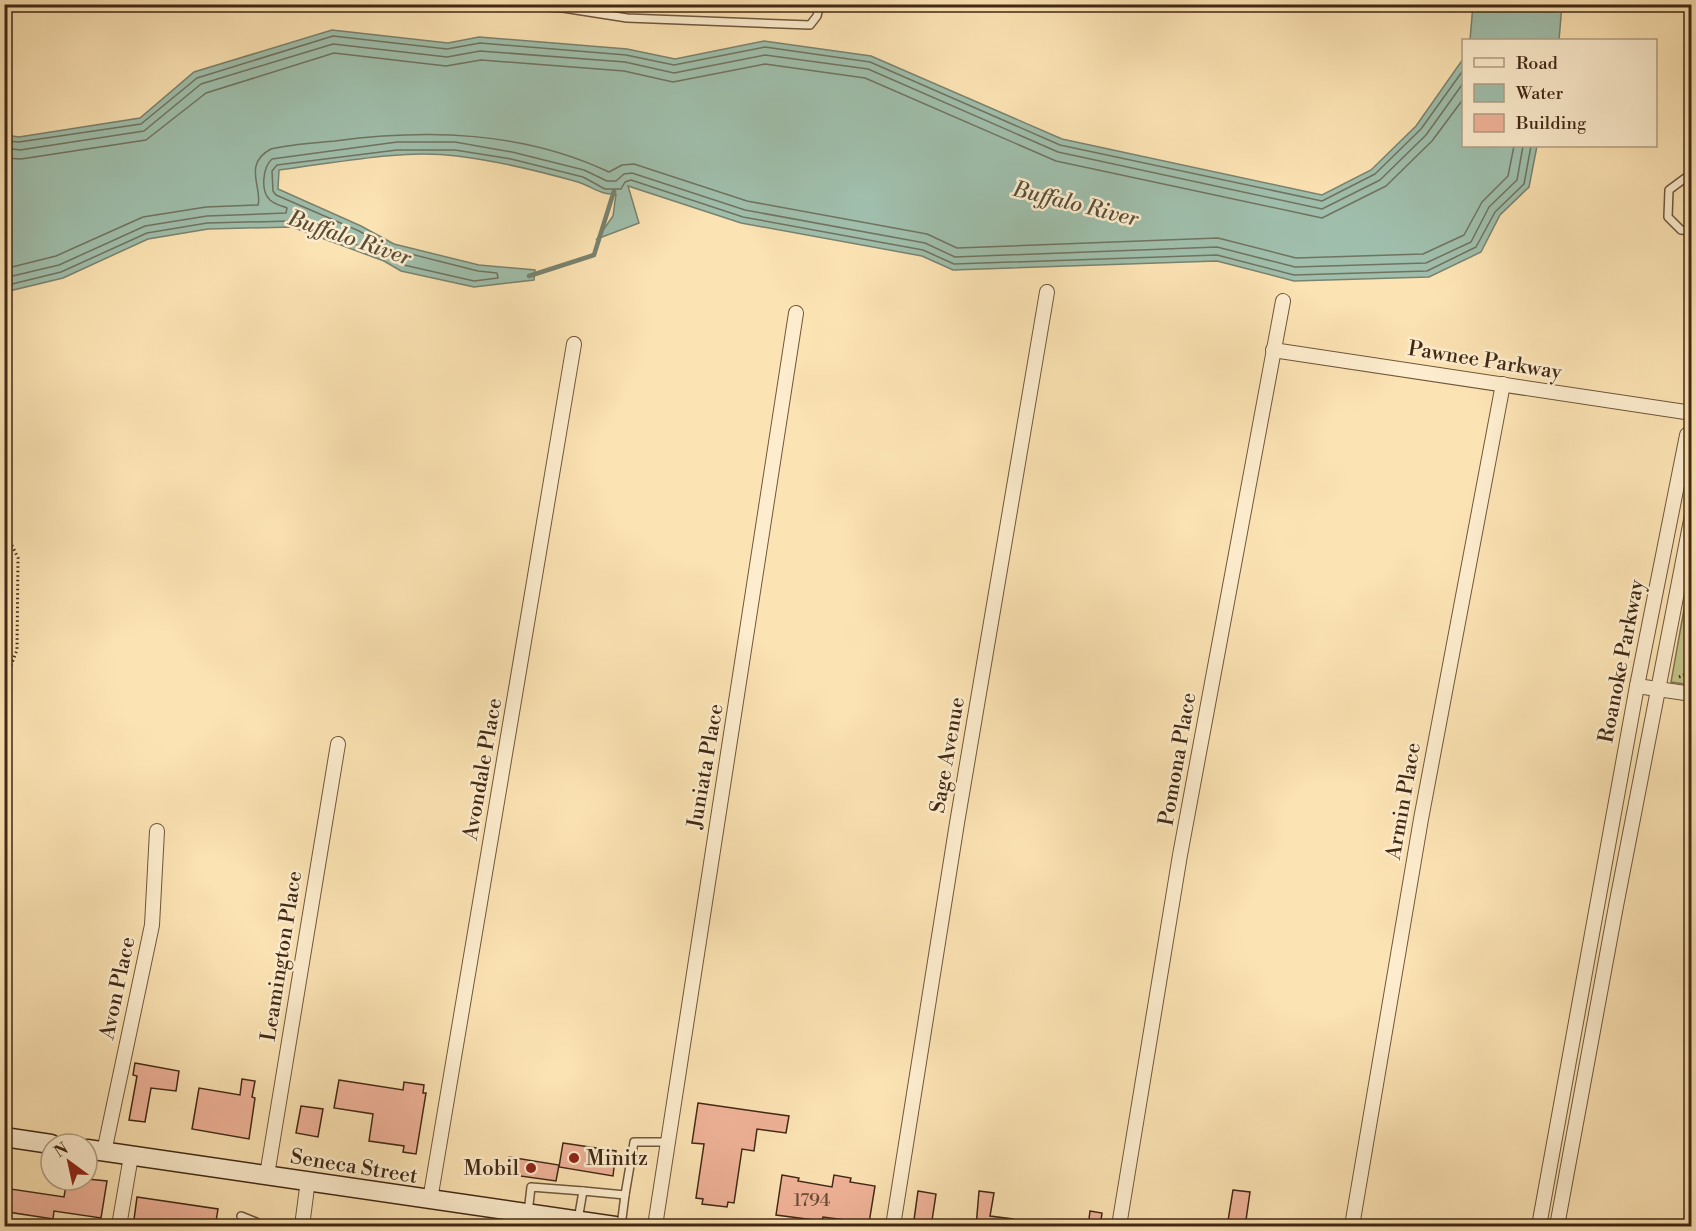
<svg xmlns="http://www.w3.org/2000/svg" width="1696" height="1231" font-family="'Libre Bodoni',serif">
<rect width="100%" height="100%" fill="#fce3b3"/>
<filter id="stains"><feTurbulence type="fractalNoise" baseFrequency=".00333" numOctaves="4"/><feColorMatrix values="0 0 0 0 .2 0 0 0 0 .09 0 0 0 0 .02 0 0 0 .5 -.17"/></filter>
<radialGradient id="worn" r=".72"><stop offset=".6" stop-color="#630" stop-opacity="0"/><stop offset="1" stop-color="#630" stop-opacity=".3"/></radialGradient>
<path fill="#c3c38a" stroke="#827650" stroke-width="1.5" d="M1691 570V685L1671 682Z"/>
<g fill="#9fbeab" stroke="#79826f" stroke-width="1.5">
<path d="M1473 5H1562L1559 40H1470Z"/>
<path d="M332 30 448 43 479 37 627 49 675 59 764 41 871 56 1062 139 1322 195 1371 170 1416 126 1463 59 1464 146H1537L1529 187 1500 215 1481 252 1429 277 1294 281 1217 261 953 270 922 256 741 223 628 186 639 223 597 239 613 216 616 194C600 195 593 187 578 182 539 171 498 161 457 156 399 149 336 163 279 170L278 189 361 226 394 244 479 265 535 270 534 280 474 287 401 271 384 261 292 227 208 229 148 239 63 278 5 292V135L19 137 140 118 194 72Z"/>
</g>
<path fill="#fce3b3" d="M1470 4H1565L1564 13Z"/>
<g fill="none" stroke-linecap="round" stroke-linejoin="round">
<g stroke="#707360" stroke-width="1.5">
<path d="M4 141 19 142 141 124 197 78 333 36 447 49 480 43 626 55 674 65 765 47 870 62 1060 145 1322 201 1375 174 1421 129 1464 69"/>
<path d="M4 148 20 150 144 131 201 84 333 44 447 57 480 51 625 62 674 73 765 55 868 69 1058 152 1322 209 1380 180 1426 135 1464 82"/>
<path d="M4 158 21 159 146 140 206 93 334 53 446 66 481 60 624 71 673 82 765 64 865 78 1056 161 1322 218 1386 186 1432 141 1464 98"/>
<path d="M4 269 56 256 143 217 206 207 258 205C263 189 242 164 271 149 291 144 314 143 335 141 427 129 523 131 609 172L622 165 634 164 747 201 927 234 957 248 1218 238 1296 258 1423 254 1464 235 1482 202 1508 176 1514 146"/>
<path d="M4 278 59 265 145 226 207 216 286 213 287 208C282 206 274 204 270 200 260 191 263 167 272 159L397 142H455L512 152 584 170 607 181H616L624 174 632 173 745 210 925 243 955 257 1217 247 1295 267 1426 263 1471 242 1489 207 1517 180 1523 146"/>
<path d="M4 286 61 272 147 233 207 223 291 221 387 256 404 265 474 281 498 278 497 273 478 271 391 249 359 231 276 195 273 191 272 171 277 165 397 150H455L511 159 583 177 605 189H621L625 182 631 180 743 217 923 250 954 264 1217 255 1294 275 1427 271 1476 247 1495 212 1524 184 1531 146"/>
</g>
<path stroke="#79826f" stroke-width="4.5" d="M529 276 594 255 614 191"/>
</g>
<g fill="#f0b399" stroke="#412815" stroke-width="1.5">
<path d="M135 1063 179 1071 176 1091 151 1088 145 1122 129 1120 137 1076 133 1075Z"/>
<path d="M242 1079 255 1081 252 1097 255 1098 249 1139 192 1129 199 1088 240 1095Z"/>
<path d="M339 1080 403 1090 404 1082 424 1085 423 1093H426L416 1154 403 1152 404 1146 369 1141 373 1114 334 1108Z"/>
<path d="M698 1103 789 1116 786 1133 757 1129 754 1151 742 1149 734 1203 728 1202 727 1207 702 1204 703 1199 696 1198 704 1144 692 1143Z"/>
<path d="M301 1106 323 1109 318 1137 296 1133Z"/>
<path d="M563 1143 616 1151 613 1176 559 1167Z"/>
<path d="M509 1157 559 1165 556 1181 507 1174Z"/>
<path d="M782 1175 799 1178 798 1181 832 1187 834 1175 851 1178 850 1182 875 1186 869 1223 823 1217 822 1221 776 1215Z"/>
<path d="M87 1179 107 1181 101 1218 54 1211 53 1219 8 1212 11 1189 64 1197 67 1180Z"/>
<path d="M1233 1190 1250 1192 1245 1227H1227Z"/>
<path d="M918 1191 936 1194 931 1227H913Z"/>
<path d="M979 1191 994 1193 990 1216 1013 1219 1012 1227H976Z"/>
<path d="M137 1197 218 1209 215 1227H133Z"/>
<path d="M1090 1211 1102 1213 1100 1227H1088Z"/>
</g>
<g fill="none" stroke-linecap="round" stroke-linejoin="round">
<g stroke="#70573c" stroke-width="10">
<g id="lane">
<path d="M495 4 563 8 627 18 810 25 817 16 820 4"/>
<path d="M1692 173 1669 190 1668 217 1681 230 1692 231"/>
<path d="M528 1213 531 1187 583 1191"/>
<path d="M241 1216 256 1222 258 1226"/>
<path d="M578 1220 583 1191 625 1195 634 1142H668"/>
<path d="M621 1226 625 1195"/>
</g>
</g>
<g stroke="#70573c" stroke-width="16">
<g id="street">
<path d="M1273 350 1692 413"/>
<path d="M1637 686 1692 694"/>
<path d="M104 1152 152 925 157 831"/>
<path d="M267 1175 338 744"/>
<path d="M430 1200 574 344"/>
<path d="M119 1226 131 1156"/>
<path d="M302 1226 308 1180"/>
<path d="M510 1226 512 1212"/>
<path d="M655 1226C701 922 751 618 796 313"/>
<path d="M893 1226 957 823 1047 292"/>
<path d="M1119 1226 1180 855 1283 301"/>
<path d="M1352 1226 1421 819 1503 384"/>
<path d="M1539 1226 1637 686 1687 435 1692 431"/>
<path d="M1557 1226 1616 906 1692 515"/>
</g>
</g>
<g stroke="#412815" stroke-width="21">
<g id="secondary">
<path d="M4 1137 51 1144"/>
<path d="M87 1149 615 1226"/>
</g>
</g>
<g stroke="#412815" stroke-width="3" stroke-dasharray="1.5 3" stroke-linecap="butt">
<path d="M4 529 18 558 17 650 4 684"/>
<path d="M1679 677 1692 672"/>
</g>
<use href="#lane" stroke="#fdedce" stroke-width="7"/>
<use href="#street" stroke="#fdedce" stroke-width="14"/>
<use href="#secondary" stroke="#fdedce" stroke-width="18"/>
<g stroke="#412815" stroke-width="7">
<path id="rail" d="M1680 4 1692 5"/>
</g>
<use href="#rail" stroke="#fdedce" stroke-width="4.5" stroke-dasharray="14" stroke-linecap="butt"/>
</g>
<g fill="#8f2418" stroke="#fdedce" stroke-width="2">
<circle cx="574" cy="1158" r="6"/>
<circle cx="531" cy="1168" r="6"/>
</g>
<g text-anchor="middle" stroke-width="5" stroke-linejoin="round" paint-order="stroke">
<g font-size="18" fill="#6d4b36">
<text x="812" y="1206">1794</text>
</g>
<g font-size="21" fill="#412815" stroke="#fdedce">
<text transform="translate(1485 360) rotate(9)" y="7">Pawnee Parkway</text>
<text transform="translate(1621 661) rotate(-79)" y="7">Roanoke Parkway</text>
<text transform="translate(947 755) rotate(-80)" y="7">Sage Avenue</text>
<text transform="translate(1177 759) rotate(-80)" y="7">Pomona Place</text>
<text transform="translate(705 766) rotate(-80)" y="7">Juniata Place</text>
<text transform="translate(482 769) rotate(-80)" y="7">Avondale Place</text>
<text transform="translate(1403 801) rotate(-80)" y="7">Armin Place</text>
<text transform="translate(281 956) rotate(-81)" y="7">Leamington Place</text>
<text transform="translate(117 988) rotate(-78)" y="7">Avon Place</text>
<text transform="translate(354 1166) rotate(9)" y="7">Seneca Street</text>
</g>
<g font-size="21" fill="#412815" stroke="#fdedce" text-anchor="start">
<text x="586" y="1165">Minitz</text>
<text x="519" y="1175" text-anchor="end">Mobil</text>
</g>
<g font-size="22" font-style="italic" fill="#584e3a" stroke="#fdedce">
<text transform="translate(1076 203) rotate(14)" y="8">Buffalo River</text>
<text transform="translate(350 237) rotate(19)" y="8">Buffalo River</text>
</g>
</g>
<rect width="1696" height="1231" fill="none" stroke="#fce3b3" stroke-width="24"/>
<rect x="6" y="6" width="1684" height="1219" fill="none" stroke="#412815" stroke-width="3"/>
<rect x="12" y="12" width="1672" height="1207" fill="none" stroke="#412815" stroke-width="1.5"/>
<rect x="1462" y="39" width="195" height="108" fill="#fdedce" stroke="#b29e84" stroke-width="1.5"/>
<rect x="1474" y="58" width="30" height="9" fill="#fdedce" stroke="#b29e84" stroke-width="1.5"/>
<text x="1516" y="69" font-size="18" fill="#412815">Road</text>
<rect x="1474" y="84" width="30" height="18" fill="#9fbeab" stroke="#b29e84" stroke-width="1.5"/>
<text x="1516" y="99" font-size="18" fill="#412815">Water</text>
<rect x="1474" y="114" width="30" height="18" fill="#f0b399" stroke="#b29e84" stroke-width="1.5"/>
<text x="1516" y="129" font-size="18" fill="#412815">Building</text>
<g transform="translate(69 1162) rotate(327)"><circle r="28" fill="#fdedce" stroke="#b29e84" stroke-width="1.5"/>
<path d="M0-4.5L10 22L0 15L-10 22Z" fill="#8f2418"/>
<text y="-9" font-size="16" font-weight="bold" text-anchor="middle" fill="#412815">N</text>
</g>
<rect width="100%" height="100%" filter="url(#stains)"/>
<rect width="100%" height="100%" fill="url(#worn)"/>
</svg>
